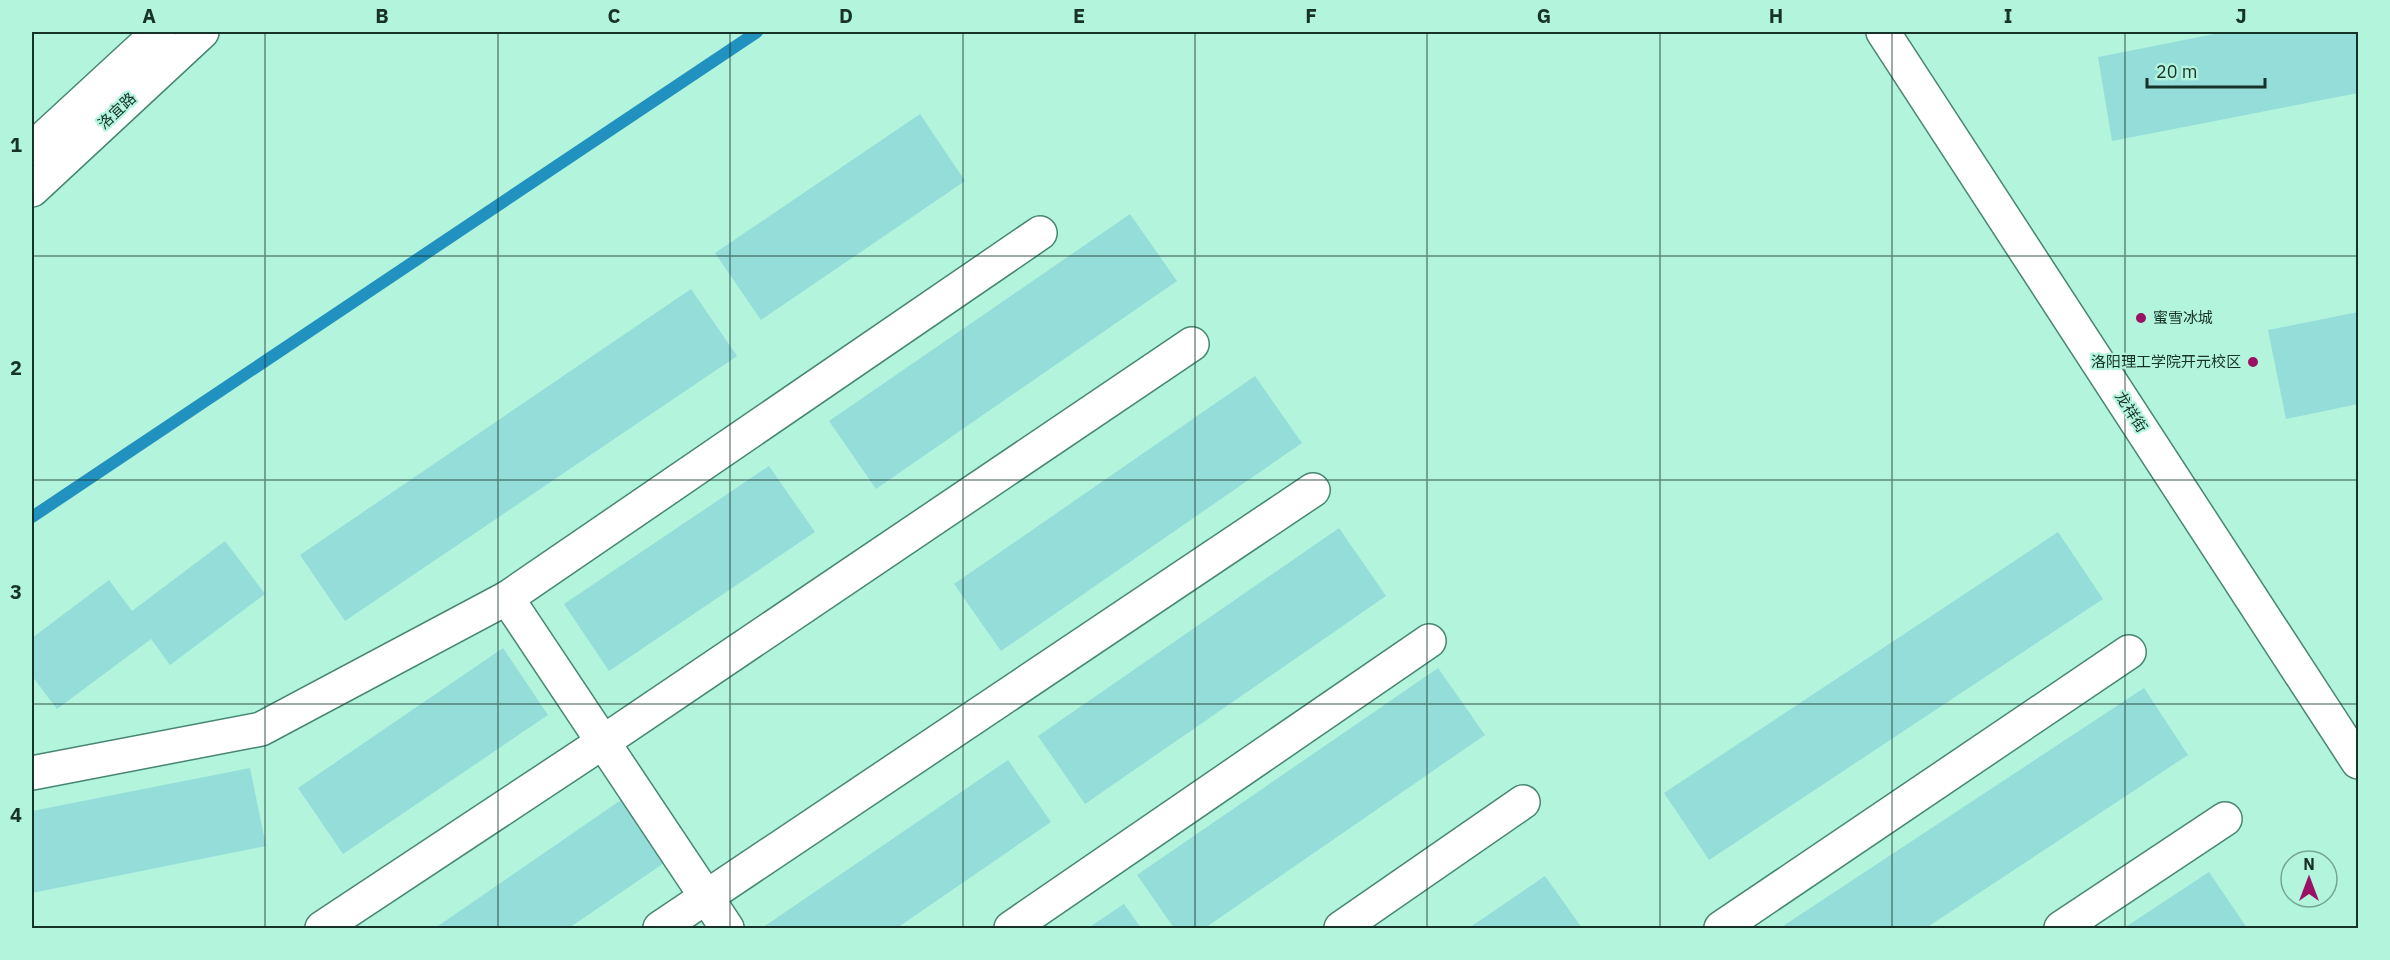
<svg xmlns="http://www.w3.org/2000/svg" width="2390" height="960" font-family="'IBM Plex Sans','Noto Sans SC',sans-serif">
<rect width="100%" height="100%" fill="#b3f4dd"/>
<g fill="none" stroke-linecap="round" stroke-linejoin="round">
<path stroke="#2191bf" stroke-width="12" d="M32 517 757 32"/>
</g>
<g fill="#94ddd9">
<path d="M2225 32H2358V93L2112 141 2098 57Z"/>
<path d="M920 114 965 181 761 320 715 253Z"/>
<path d="M1130 214 1177 281 876 489 829 421Z"/>
<path d="M691 289 737 356 345 621 300 555Z"/>
<path d="M2358 312V404L2286 419 2268 330Z"/>
<path d="M1255 376 1302 443 1001 651 954 584Z"/>
<path d="M769 466 815 532 609 671 564 604Z"/>
<path d="M1339 528 1386 596 1085 804 1038 736Z"/>
<path d="M2058 532 2103 599 1709 860 1664 793Z"/>
<path d="M225 541 265 594 170 665 151 639 57 709 32 676V638L109 580 132 611Z"/>
<path d="M503 648 548 715 343 854 298 788Z"/>
<path d="M1438 668 1485 735 1205 928H1174L1137 875Z"/>
<path d="M2144 688 2188 755 1926 928H1780Z"/>
<path d="M1008 760 1051 822 897 928H762Z"/>
<path d="M250 768 266 846 32 893V811Z"/>
<path d="M621 800 664 863 569 928H435Z"/>
<path d="M2209 872 2247 928H2124Z"/>
<path d="M1545 876 1582 928H1469Z"/>
<path d="M1124 904 1141 928H1088Z"/>
</g>
<g fill="none" stroke-linecap="round" stroke-linejoin="round">
<g stroke="#478673" stroke-width="36">
<g id="minor">
<path d="M1883 32 2358 762"/>
<path d="M32 149 159 32"/>
<path d="M32 190 202 32"/>
<path d="M32 773 261 729 507 598"/>
<path d="M322 928 603 742 1192 344"/>
<path d="M660 928 1313 490"/>
<path d="M727 928 507 598 1040 233"/>
<path d="M1011 928 1429 641"/>
<path d="M1341 928 1523 802"/>
<path d="M1721 928 2129 652"/>
<path d="M2061 928 2225 819"/>
</g>
</g>
<use href="#minor" stroke="#fff" stroke-width="33"/>
</g>
<path fill="none" stroke="#173229" stroke-width="1.5" stroke-opacity="0.55" d="M265 32V928M498 32V928M730 32V928M963 32V928M1195 32V928M1427 32V928M1660 32V928M1892 32V928M2125 32V928M32 256H2358M32 480H2358M32 704H2358"/>
<g fill="#9a1163" stroke="#b3f4dd" stroke-width="2">
<circle cx="2141" cy="318" r="6"/>
<circle cx="2253" cy="362" r="6"/>
</g>
<g text-anchor="middle" stroke-width="4.5" stroke-linejoin="round" paint-order="stroke">
<g font-size="15" fill="#173229" stroke="#b3f4dd">
<text transform="translate(117 111) rotate(-43)" y="5">洛宜路</text>
<text transform="translate(2131 412) rotate(57)" y="5">龙祥街</text>
</g>
<g font-size="15" fill="#173229" stroke="#b3f4dd" text-anchor="start">
<text x="2153" y="323">蜜雪冰城</text>
<text x="2241" y="367" text-anchor="end">洛阳理工学院开元校区</text>
</g>
</g>
<rect width="2390" height="960" fill="none" stroke="#b3f4dd" stroke-width="66"/>
<g transform="translate(2309 879)"><circle r="28" fill="#b3f4dd" stroke="#75a695" stroke-width="1.5"/>
<path d="M0-4.5L10 22L0 15L-10 22Z" fill="#9a1163"/>
<text y="-9" font-size="16" font-weight="bold" text-anchor="middle" fill="#173229">N</text>
</g>
<path d="M2147 78v9h118v-9" fill="none" stroke="#173229" stroke-width="3"/>
<text x="2156" y="78" font-size="18" fill="#173229" stroke="#b3f4dd" stroke-width="4.5" paint-order="stroke">20 m</text>
<rect x="33" y="33" width="2324" height="894" fill="none" stroke="#173229" stroke-width="2"/>
<g font-size="20" text-anchor="middle" font-weight="bold" fill="#173229">
<text x="149" y="23">A</text>
<text x="382" y="23">B</text>
<text x="614" y="23">C</text>
<text x="846" y="23">D</text>
<text x="1079" y="23">E</text>
<text x="1311" y="23">F</text>
<text x="1544" y="23">G</text>
<text x="1776" y="23">H</text>
<text x="2008" y="23">I</text>
<text x="2241" y="23">J</text>
<text x="16" y="152">1</text>
<text x="16" y="375">2</text>
<text x="16" y="599">3</text>
<text x="16" y="822">4</text>
</g>
</svg>
